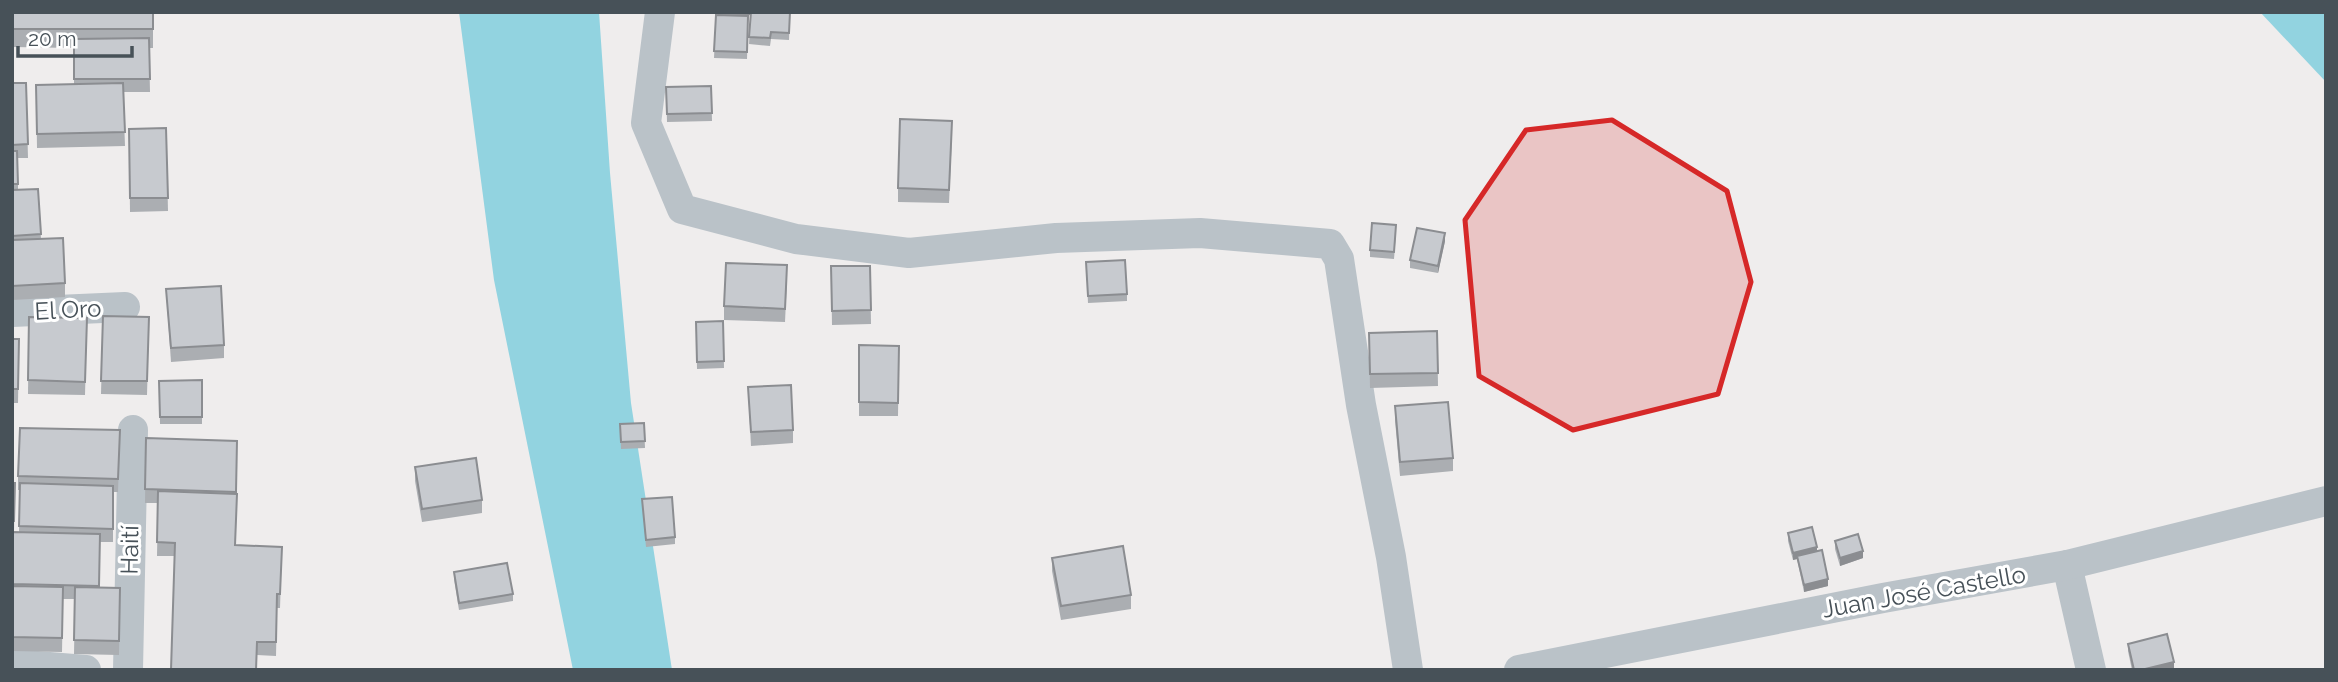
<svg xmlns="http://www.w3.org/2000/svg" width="2338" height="682" font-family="Raleway,sans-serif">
<rect width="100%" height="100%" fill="#efeded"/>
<g fill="#92d3e0">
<path d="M459 12H599L610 173 631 403 672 670H573L494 280Z"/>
<path d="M2260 12H2326V82Z"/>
</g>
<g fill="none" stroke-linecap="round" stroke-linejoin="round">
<g stroke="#bac2c8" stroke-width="30">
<path d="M660 12 646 123 682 209 796 239 909 253 1056 238 1200 233 1330 244 1339 259 1361 405 1391 557 1408 670"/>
<path d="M12 312 125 307"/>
<path d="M2067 565 2091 670"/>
<path d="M12 664 86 670"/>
<path d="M128 670 133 430"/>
<path d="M1519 670 1883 598 2067 565 2326 501"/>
</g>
</g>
<g fill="#abaeb2">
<path d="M12 12H153V48H149L150 92H123L125 146 37 148 36 85 74 84V48L12 47Z"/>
<path d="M718 12H750L748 22 747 59 714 58 716 15H718Z"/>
<path d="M751 12H790L789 40 771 39 770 46 749 44Z"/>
<path d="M12 83H26L28 158H18V190L38 189 41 239 65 283V297L12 300Z"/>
<path d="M711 86 712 121 667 122 666 87Z"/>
<path d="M166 128 168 211 130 212 129 129Z"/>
<path d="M952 135 949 203 898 202V188Z"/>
<path d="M1396 233 1394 259 1370 257V250Z"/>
<path d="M1445 241 1438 273 1410 268V260Z"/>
<path d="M1086 262 1127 294V301L1088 303Z"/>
<path d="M831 266H870L871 324 832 325Z"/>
<path d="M787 279 785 322 724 320V306Z"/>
<path d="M166 289 224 345V358L171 362Z"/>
<path d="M103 316 149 317 147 395 101 394Z"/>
<path d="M29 317 87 318 85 395 28 394Z"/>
<path d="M723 321 724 368 697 369 696 322Z"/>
<path d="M1437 331 1438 386 1370 388 1369 333Z"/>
<path d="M12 339H19L18 403H12Z"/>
<path d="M859 345 899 346 898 416H859Z"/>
<path d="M202 380V424H160L159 381Z"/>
<path d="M748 387 793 430V443L751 446Z"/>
<path d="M1395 406 1453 458V471L1400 476 1395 420Z"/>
<path d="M644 423 645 448 621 449 620 424Z"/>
<path d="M120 430 118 492H113V542H100L99 588H120L119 655 74 654 75 599H63L62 652 12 651V483H15L14 532H19L20 490H18V476Z"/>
<path d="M146 438 237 441 235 545 282 547 280 608H277L276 656 257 655 174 556H157L158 503H145Z"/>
<path d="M415 467 482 500V513L422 522 415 481Z"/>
<path d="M642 499 675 537V544L646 547Z"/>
<path d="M1788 533 1817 551 1828 586 1804 592 1797 559 1793 560 1788 541Z"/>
<path d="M1835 541 1863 558 1840 566 1835 549Z"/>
<path d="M1052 558 1131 595V609L1061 620 1052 571Z"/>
<path d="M454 572 513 594V601L459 610 454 579Z"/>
<path d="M2128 644 2174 669 2132 670 2128 651Z"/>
</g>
<g fill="#8b8d91">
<path d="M1445 233V241L1438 273V266Z"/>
<path d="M1817 547V554L1797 556V559L1793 560V553Z"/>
<path d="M1863 551V558L1840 566V558Z"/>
<path d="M1828 579V586L1804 592V585Z"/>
<path d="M2174 662V669L2141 670Z"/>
</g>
<g fill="#c7cacf" stroke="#8b8d91" stroke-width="2">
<rect x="12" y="12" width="141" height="17"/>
<path d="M718 12H749V14L718 13Z"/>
<path d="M751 12H790L789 33 771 32 770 38 749 37Z"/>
<path d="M716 15 748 16 747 52 714 51Z"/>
<path d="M149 38 150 79H74V39Z"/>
<path d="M12 83H26L28 144 12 145Z"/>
<path d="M123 83 125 132 37 134 36 85Z"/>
<path d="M711 86 712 113 667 114 666 87Z"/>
<path d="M900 119 952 121 949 190 898 188Z"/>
<path d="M166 128 168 198H130L129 129Z"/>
<path d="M12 151H17L18 184H12Z"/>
<path d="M38 189 41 234 12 236V190Z"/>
<path d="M1372 223 1396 225 1394 252 1370 250Z"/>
<path d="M1417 228 1445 233 1438 266 1410 260Z"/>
<path d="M63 238 65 283 12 286V240Z"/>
<path d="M1125 260 1127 294 1088 296 1086 262Z"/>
<path d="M726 263 787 265 785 309 724 306Z"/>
<path d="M831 266H870L871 310 832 311Z"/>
<path d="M221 286 224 345 171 348 166 289Z"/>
<path d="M103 316 149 317 147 381H101Z"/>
<path d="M29 317 87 318 85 382 28 380Z"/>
<path d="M723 321 724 361 697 362 696 322Z"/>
<path d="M1437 331 1438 373 1370 374 1369 333Z"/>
<path d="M12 339H19L18 389H12Z"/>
<path d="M859 345 899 346 898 403 859 402Z"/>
<path d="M202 380V417H160L159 381Z"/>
<path d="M791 385 793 430 751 432 748 387Z"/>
<path d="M1448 402 1453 458 1400 462 1395 406Z"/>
<path d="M644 423 645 441 621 442 620 424Z"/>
<path d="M20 428 120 430 118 479 18 476Z"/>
<path d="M146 438 237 441 236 492 145 489Z"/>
<path d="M476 458 482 500 422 509 415 467Z"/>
<path d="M12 483H15L14 521H12Z"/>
<path d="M20 483 113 486V529L19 526Z"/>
<path d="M158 491 237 494 235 545 282 547 280 594H277L276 642H257L256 670H171L175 543 157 542Z"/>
<path d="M672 497 675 537 646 540 642 499Z"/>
<path d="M1812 527 1817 547 1793 553 1788 533Z"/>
<path d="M12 532 100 534 99 586 12 584Z"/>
<path d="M1858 534 1863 551 1840 558 1835 541Z"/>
<path d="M1123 546 1131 595 1061 606 1052 558Z"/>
<path d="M1822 550 1828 579 1804 585 1797 556Z"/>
<path d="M507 563 513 594 459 603 454 572Z"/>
<path d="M12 586 63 587 62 638 12 637Z"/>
<path d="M75 587 120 588 119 641 74 640Z"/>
<path d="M2167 634 2174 662 2141 670H2134L2128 644Z"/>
</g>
<path fill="#d62828" fill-opacity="0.2" stroke="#d62828" stroke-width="5" stroke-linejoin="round" d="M1612 120 1727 191 1751 282 1718 394 1573 430 1479 376 1465 220 1526 130Z"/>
<g text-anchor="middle" stroke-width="6" stroke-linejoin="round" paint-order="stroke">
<g font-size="24" fill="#475158" stroke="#fff">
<text transform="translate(68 310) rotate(-3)" y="8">El Oro</text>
<text transform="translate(130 550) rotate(-89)" y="8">Haití</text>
<text transform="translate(1924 592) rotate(-10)" y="8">Juan José Castello</text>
</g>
</g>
<rect width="2338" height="682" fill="none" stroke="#475158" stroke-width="28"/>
<path d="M18 46v10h114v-10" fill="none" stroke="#475158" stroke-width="3.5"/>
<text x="28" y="46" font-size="21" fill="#475158" stroke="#ffffff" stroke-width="5" paint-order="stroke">20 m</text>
</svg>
